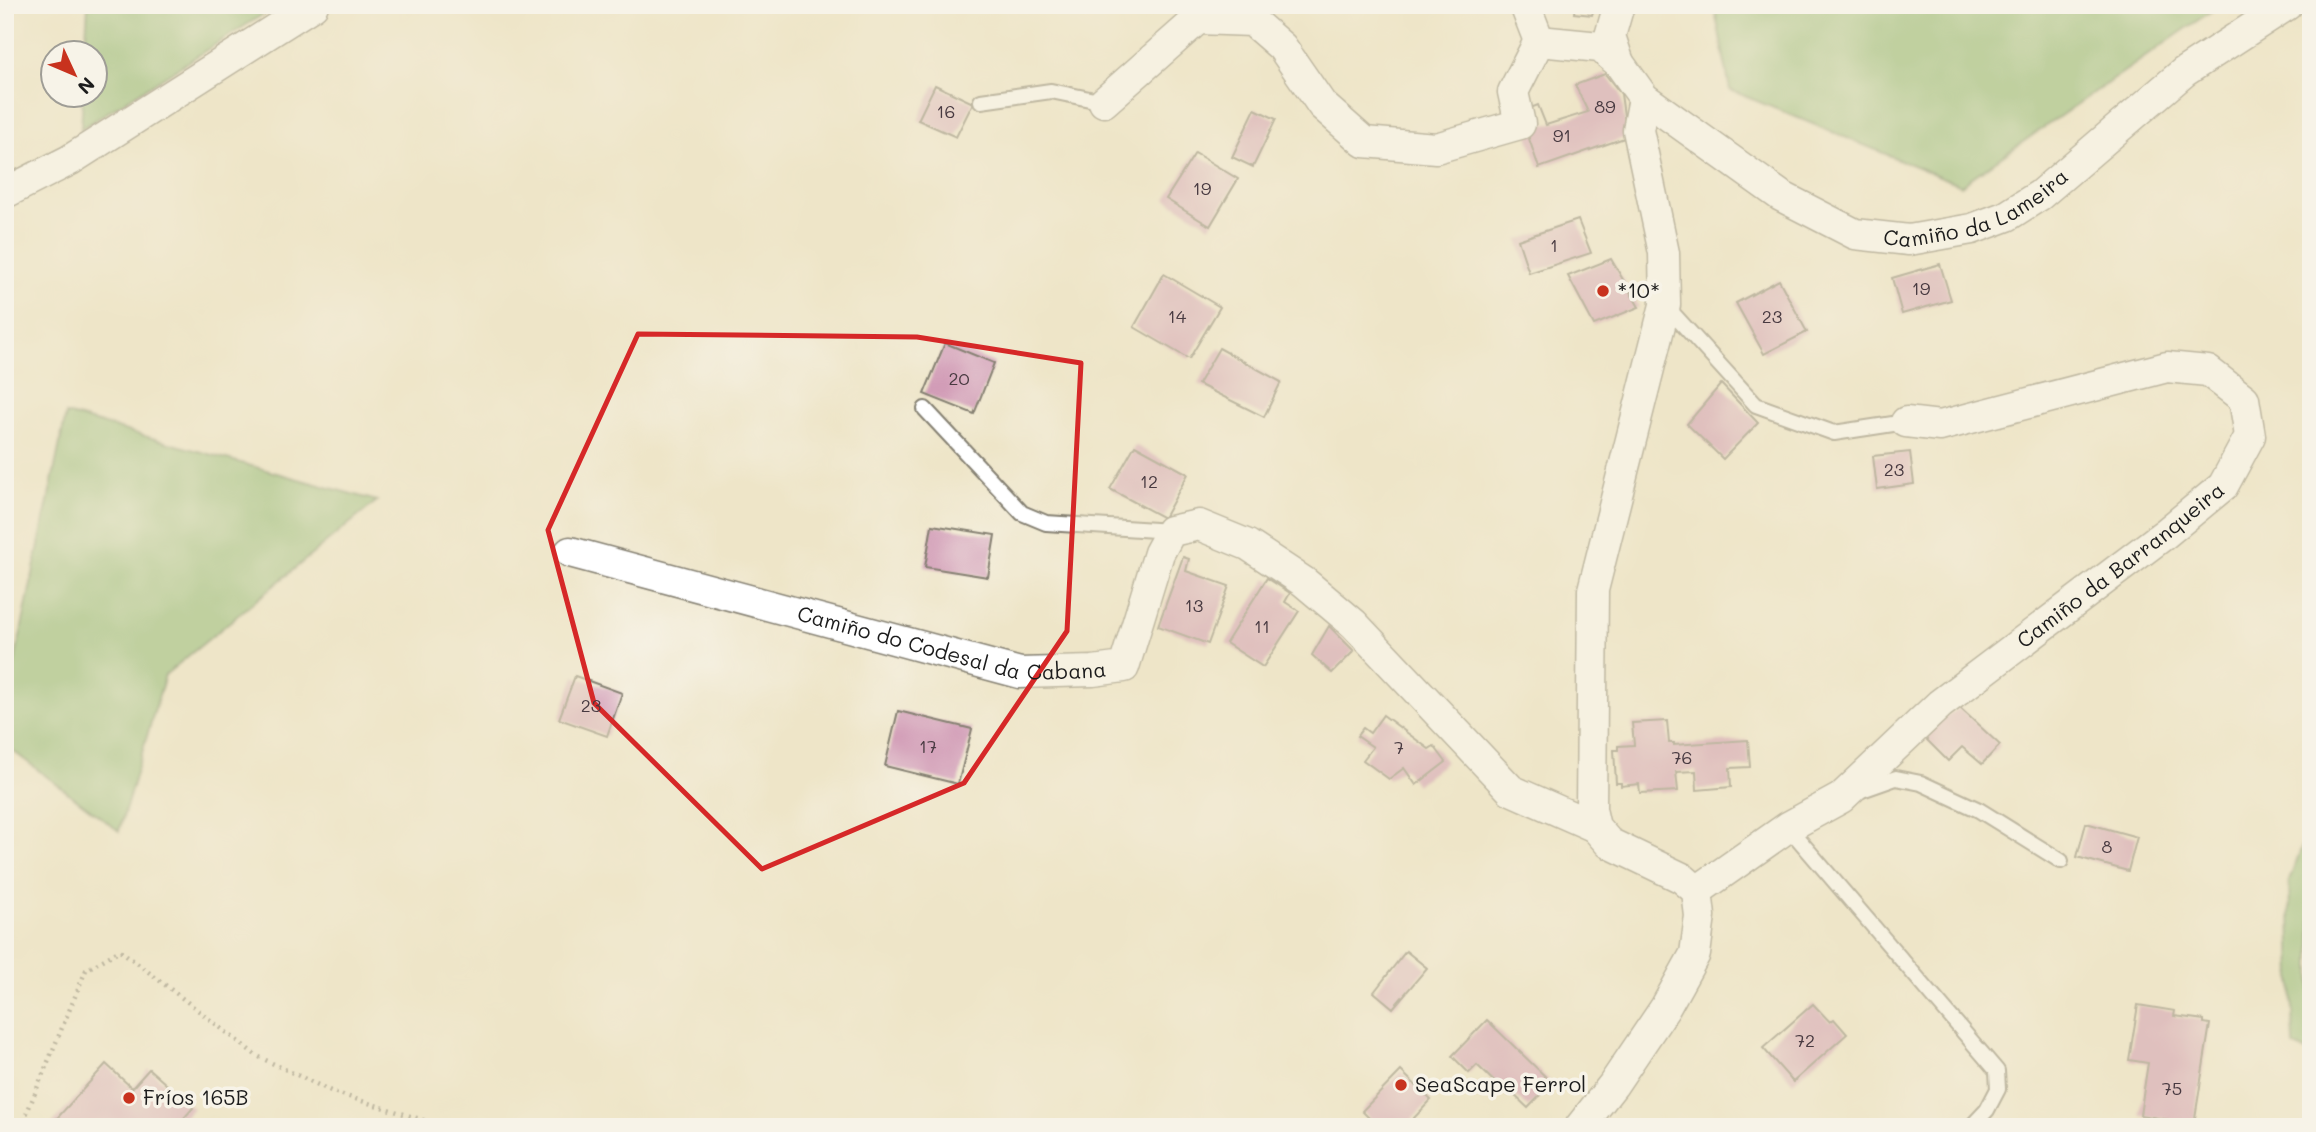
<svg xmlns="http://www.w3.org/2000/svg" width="2316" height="1132" font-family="Mali,sans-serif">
<rect width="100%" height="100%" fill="#f7f3e8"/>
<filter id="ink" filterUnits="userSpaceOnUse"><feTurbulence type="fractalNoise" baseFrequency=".0143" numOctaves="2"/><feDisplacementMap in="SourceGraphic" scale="14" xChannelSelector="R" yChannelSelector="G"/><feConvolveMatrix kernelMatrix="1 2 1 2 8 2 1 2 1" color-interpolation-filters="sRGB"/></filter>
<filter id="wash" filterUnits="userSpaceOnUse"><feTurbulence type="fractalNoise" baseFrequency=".00686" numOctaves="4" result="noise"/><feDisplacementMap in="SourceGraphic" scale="28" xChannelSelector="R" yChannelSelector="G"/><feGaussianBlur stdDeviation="1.57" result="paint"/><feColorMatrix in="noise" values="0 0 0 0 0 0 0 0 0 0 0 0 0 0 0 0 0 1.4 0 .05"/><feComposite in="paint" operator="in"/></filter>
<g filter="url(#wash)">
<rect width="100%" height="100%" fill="#eee5c8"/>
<g fill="#87b66e" stroke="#526945" stroke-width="2">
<path d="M88 5H278L81 129 83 95 94 94V52H85Z"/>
<path d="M1714 5H2220L1961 185 1730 90Z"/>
<path d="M66 414 377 501 165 675 119 831 5 745V709Z"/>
<path d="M2311 822V1053L2294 1046 2289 881Z"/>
</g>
<g id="blocks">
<g fill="#cd92b1">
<path d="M1575 5H1595L1592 15 1574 13Z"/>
<path d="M1605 74 1621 94 1627 137 1539 168 1520 112 1538 105 1546 125 1588 112 1575 85Z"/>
<path d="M935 85 973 103 956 137 918 120Z"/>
<path d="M1255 109 1276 119 1253 167 1232 157Z"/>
<path d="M1195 153 1238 179 1210 226 1166 199Z"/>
<path d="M1578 220 1591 253 1529 273 1518 240Z"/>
<path d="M1611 259 1639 307 1594 325 1568 276Z"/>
<path d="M1940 264 1951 300 1902 314 1892 278Z"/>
<path d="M1164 274 1220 307 1189 359 1134 327Z"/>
<path d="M1779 280 1807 332 1764 354 1736 303Z"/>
<path d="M945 343 994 363 974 414 924 394Z"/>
<path d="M1219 348 1281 382 1264 417 1198 384Z"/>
<path d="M1721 384 1758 423 1723 459 1687 424Z"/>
<path d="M1135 445 1188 474 1164 518 1110 489Z"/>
<path d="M1910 452 1914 484 1877 489 1873 456Z"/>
<path d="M932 525 995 535 988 577 925 567Z"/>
<path d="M1183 557 1189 559 1186 571 1229 586 1208 644 1158 626Z"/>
<path d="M1267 578 1290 593 1285 602 1299 611 1263 667 1226 643Z"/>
<path d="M1329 626 1354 651 1332 673 1312 655Z"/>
<path d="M575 676 622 693 607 736 559 719Z"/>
<path d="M1960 708 2000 745 1982 764 1962 747 1948 761 1925 738 1942 718Z"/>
<path d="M898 711 972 729 958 784 885 766Z"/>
<path d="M1383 715 1429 749 1434 746 1446 762 1416 785 1404 768 1389 779 1363 760 1373 747 1357 736 1363 728 1370 733Z"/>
<path d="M1667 721 1669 743H1674V745L1748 740 1750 767 1730 768 1731 787 1697 790 1696 771 1676 772 1678 791 1640 793 1639 784 1621 786V783H1616L1614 750H1618V746L1634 745 1632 723Z"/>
<path d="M2086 823 2137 837 2128 871 2077 857Z"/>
<path d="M1406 951 1427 968 1393 1008 1374 992Z"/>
<path d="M1813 1004 1830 1022 1834 1019 1847 1034 1793 1082 1763 1048Z"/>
<path d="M2138 1005 2175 1011 2174 1016 2204 1020V1023L2210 1024 2194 1124 2140 1115 2148 1063 2129 1060Z"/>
<path d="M1487 1020 1552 1083 1528 1108 1511 1092 1508 1095 1477 1065 1469 1073 1452 1056Z"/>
<path d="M106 1064 132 1088 149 1069 193 1108 176 1127H49Z"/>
<path d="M1401 1071 1431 1100 1412 1120 1419 1127H1378L1362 1111Z"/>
</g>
</g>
</g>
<g filter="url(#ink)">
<use href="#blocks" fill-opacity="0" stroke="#858072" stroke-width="2"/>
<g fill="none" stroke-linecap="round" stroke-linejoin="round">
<g stroke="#858072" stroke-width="18">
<g id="service">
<path d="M981 101 1051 91 1104 102"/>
<path d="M1666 306 1756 405 1834 433 1906 422"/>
<path d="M925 409 1022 513 1046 523 1171 531"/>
<path d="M1862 790 1896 778 1921 783 1979 810 2061 861"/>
<path d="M1788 827 1997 1071 1998 1089 1987 1110 1971 1127"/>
</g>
</g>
<g stroke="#858072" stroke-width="33">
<g id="minor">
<path d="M1525 5 1539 41 1600 47 1619 63 1644 98 1638 130 1664 253 1665 305 1593 590 1591 809 1595 827 1609 843 1682 878 1697 891 1700 916 1695 954 1665 1008 1613 1085 1580 1127"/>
<path d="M1619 5 1610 36 1619 63"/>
<path id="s1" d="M1644 98 1781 196 1855 234 1909 240 1972 229 2007 216 2040 195 2184 72 2287 5"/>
<path d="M1104 102 1198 19 1252 21 1282 47 1322 105 1364 142 1436 148 1520 124 1513 92 1539 41"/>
<path d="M5 193 70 160 313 5"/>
<path id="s2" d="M570 552 1020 673 1093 671 1124 667 1159 553 1171 531 1199 525 1248 545 1304 582 1354 624 1511 790 1595 827"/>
<path id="s3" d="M1697 891 1788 827 1841 798 1940 704 2166 533 2223 486 2250 436 2244 399 2208 371 2167 367 1940 426 1906 422"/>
</g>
</g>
<path stroke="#858072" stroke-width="4.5" stroke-dasharray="2 5" stroke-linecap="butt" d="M21 1127 86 970 120 950 257 1056 333 1092 433 1123"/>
<use href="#service" stroke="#fff" stroke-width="14"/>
<use href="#minor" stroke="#fff" stroke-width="30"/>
</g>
</g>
<path d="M0 0H2316V1132H0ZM638 334 917 337 1081 363 1067 631 964 783 762 869 594 703 548 530Z" fill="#eee5c8" fill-opacity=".55" fill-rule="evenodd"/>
<path fill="none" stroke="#d62828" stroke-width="5" stroke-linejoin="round" d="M638 334 917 337 1081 363 1067 631 964 783 762 869 594 703 548 530Z"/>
<g fill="#c8321e" stroke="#f7f3e8" stroke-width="2.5">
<circle cx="1603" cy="291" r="7"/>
<circle cx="1401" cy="1085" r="7"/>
<circle cx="129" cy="1098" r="7"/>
</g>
<g text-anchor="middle" stroke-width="7" stroke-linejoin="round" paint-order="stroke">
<g font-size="18" fill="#483a41">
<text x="1605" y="113">89</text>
<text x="946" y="118">16</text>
<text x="1562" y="142">91</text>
<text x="1202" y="195">19</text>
<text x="1554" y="252">1</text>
<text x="1921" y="295">19</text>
<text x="1177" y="323">14</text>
<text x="1772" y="323">23</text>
<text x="959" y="385">20</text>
<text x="1894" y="476">23</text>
<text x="1149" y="488">12</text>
<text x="1194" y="612">13</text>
<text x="1262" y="633">11</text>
<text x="591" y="712">23</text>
<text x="928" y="753">17</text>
<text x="1399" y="754">7</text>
<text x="1682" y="764">76</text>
<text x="2107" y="853">8</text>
<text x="1805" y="1047">72</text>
<text x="2172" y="1095">75</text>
</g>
<g font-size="21" fill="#1c1c1c" stroke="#f7f3e8">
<text dy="7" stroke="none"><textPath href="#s1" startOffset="380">Camiño da Lameira</textPath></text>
<text dy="7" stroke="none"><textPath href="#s3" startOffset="536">Camiño da Barranqueira</textPath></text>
<text dy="7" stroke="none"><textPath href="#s2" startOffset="394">Camiño do Codesal da Cabana</textPath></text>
</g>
<g font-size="21" fill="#1c1c1c" stroke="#f7f3e8" text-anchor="start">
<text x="1617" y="298">*10*</text>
<text x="1415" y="1092">SeaScape Ferrol</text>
<text x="143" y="1105">Fríos 165B</text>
</g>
</g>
<rect width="2316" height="1132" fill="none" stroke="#f7f3e8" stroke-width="28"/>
<g transform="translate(74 74) rotate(134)"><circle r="33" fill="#f7f3e8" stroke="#9f9d96" stroke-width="2"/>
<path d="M0-5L12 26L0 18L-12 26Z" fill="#c8321e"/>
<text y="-10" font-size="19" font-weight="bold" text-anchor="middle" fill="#1c1c1c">N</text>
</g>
</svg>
